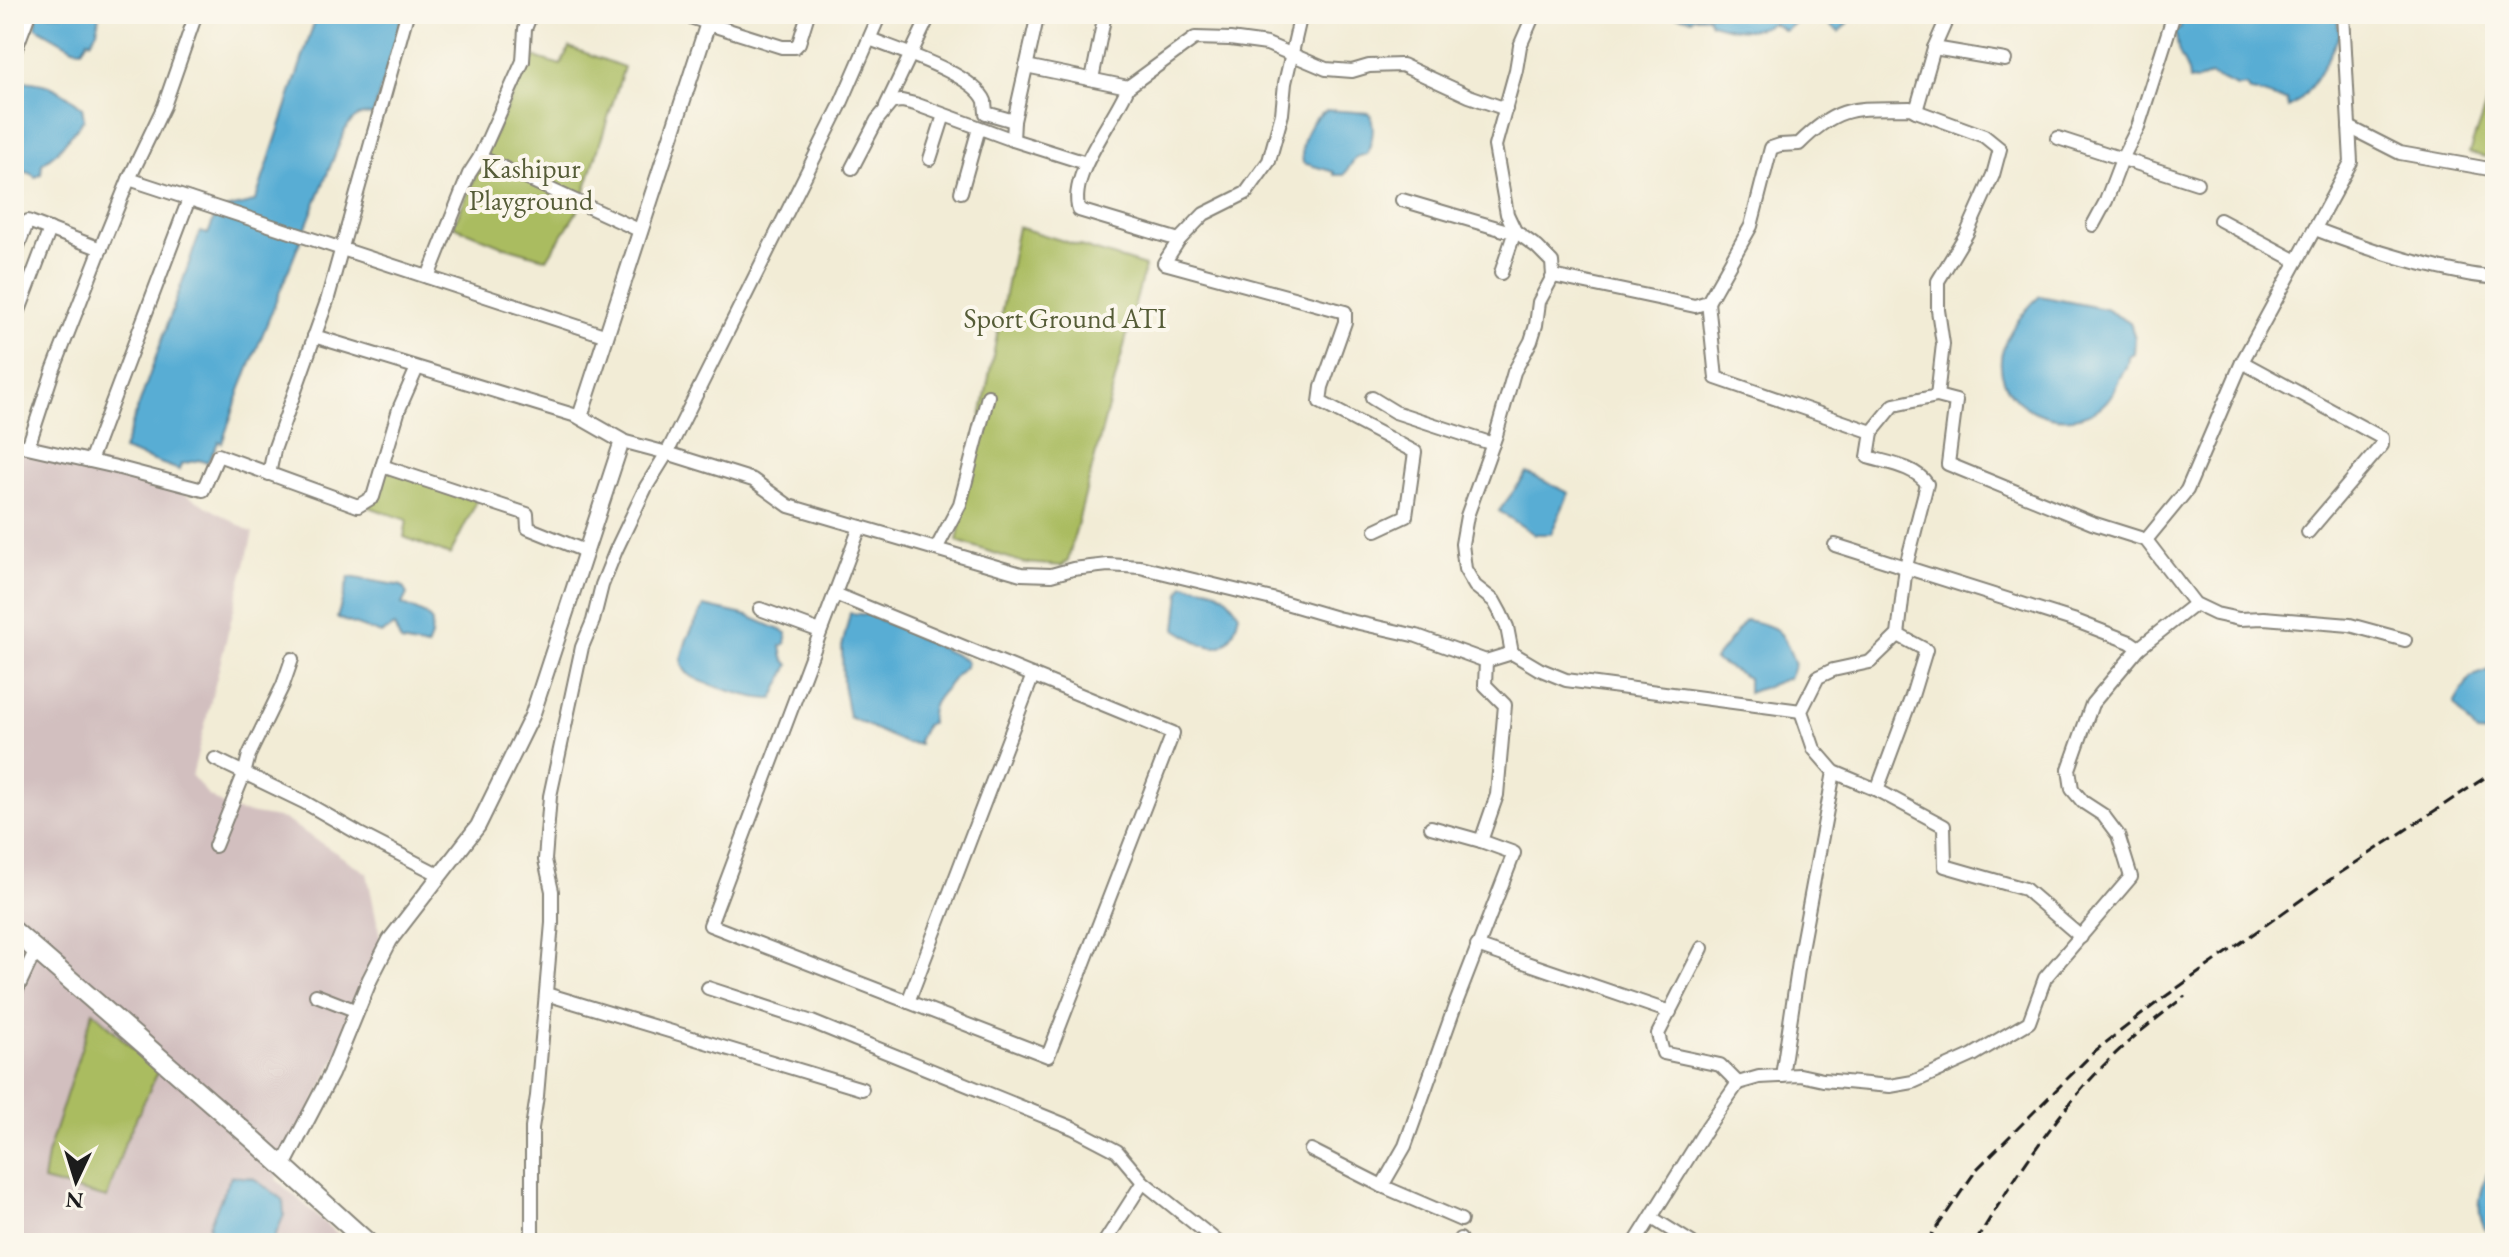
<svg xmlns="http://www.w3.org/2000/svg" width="2509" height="1257" font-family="'EB Garamond',serif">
<rect width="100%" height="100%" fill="#fbf7ec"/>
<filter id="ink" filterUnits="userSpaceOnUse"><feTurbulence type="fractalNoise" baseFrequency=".0125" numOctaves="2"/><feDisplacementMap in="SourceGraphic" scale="16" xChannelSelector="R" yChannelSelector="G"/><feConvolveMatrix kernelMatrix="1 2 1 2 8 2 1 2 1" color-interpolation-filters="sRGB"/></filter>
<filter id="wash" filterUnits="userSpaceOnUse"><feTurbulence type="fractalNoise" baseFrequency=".006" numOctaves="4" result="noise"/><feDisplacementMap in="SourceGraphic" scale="32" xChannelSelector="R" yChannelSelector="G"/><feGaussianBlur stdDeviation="1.8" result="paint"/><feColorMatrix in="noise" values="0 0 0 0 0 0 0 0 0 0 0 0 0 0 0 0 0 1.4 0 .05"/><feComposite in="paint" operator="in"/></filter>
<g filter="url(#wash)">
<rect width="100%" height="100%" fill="#f2ecd6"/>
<path fill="#d2bfbf" d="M14 440 161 480 253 533 192 776 209 796 231 810 284 819 367 873 381 941 349 1032 276 1179 348 1243H14Z"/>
<g fill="#aabc60" stroke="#636c3e" stroke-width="2">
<path d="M569 47 624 67 580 207 547 259 502 246 453 226 530 56 561 65Z"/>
<path d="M2495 79V159L2469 153Z"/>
<path d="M1018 227 1145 266 1068 560 1062 566 1024 563 957 541Z"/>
<path d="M381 468 477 501 450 555 404 537 407 520 369 507Z"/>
<path d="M93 1011 158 1072 125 1142 107 1198 43 1181 47 1155Z"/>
</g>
<g fill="#58add4" stroke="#3a6478" stroke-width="2">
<path d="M37 14H99L97 31 91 41 88 40 82 49 73 48 36 27Z"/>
<path d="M317 14H403L373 115C358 113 353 118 345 130L241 388 222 443 219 441 207 463 199 460 181 464 179 470 123 450 200 232 208 234 217 211 254 202 257 196Z"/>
<path d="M1678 14H1806L1785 31 1772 23C1751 35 1733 29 1711 23L1708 17H1695L1691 19 1677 16Z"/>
<path d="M1814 14H1856L1839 32Z"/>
<path d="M2180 14H2332L2337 19 2340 35C2328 56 2310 99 2288 108L2287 100C2273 100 2262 91 2249 91L2246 86 2237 87 2210 75 2198 81 2189 80C2189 68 2183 63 2179 53 2176 44 2179 40 2174 32L2181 28 2177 17Z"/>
<path d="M14 81C46 81 57 87 82 107L84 119 57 152 42 164 41 175 35 177C28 171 24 171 16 174L14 188Z"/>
<path d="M1327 110 1370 113C1375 128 1373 138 1367 154L1356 157 1344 175H1334V172L1303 163C1299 143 1309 118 1327 110Z"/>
<path d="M2040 296 2105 309 2130 323 2135 338 2134 353 2128 356C2128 369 2121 373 2117 384 2089 455 1963 406 2012 329 2020 317 2029 305 2040 296Z"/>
<path d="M1527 473 1569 493 1551 534H1534L1499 511Z"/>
<path d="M349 577 402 586 407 594 402 604 426 615 432 622 431 637 427 647 401 642 394 626 381 634 337 618Z"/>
<path d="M1184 585C1212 588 1223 587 1239 614 1228 662 1209 649 1176 629L1180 592Z"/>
<path d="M704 606 748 616 787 633 785 644 781 646 783 658 789 665 773 699C756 700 705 685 691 676 684 672 682 666 681 659L687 639Z"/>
<path d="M850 613 870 615 964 659 967 663C964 671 959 671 954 678 942 695 929 700 931 723L926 725 918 741 919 744 905 743 849 717 843 684 842 647Z"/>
<path d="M1746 620C1783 627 1781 631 1795 664L1789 678 1748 693V678L1714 660Z"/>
<path d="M2495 668V734L2477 733 2454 704 2470 677Z"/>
<path d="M2495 1153V1232L2485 1229C2471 1204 2487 1177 2495 1153Z"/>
<path d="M231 1176 253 1178 283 1200 284 1215 272 1243H217L214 1240 209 1225Z"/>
</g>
</g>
<g filter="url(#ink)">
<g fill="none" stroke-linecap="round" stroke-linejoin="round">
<g stroke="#878479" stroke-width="16">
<g id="minor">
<path d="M681 14 708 23"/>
<path d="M1301 14 1285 83 1282 114 1269 161 1246 193 1204 214 1179 240 1164 263 1345 312V322L1322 387 1320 402 1415 452 1406 516 1376 530"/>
<path d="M1534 14 1520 46 1516 70 1495 146 1507 214 1515 231 1537 247 1552 262 1553 276 1539 302 1536 325 1531 341 1514 372 1496 435 1467 516 1462 544 1465 569 1475 586 1494 601 1500 612 1507 627 1512 653 1539 669 1566 680 1801 711"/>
<path d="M712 25 782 47H795L799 43 808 14"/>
<path d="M870 39C897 50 974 74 985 101 985 102 986 112 986 113L1014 121"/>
<path d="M1934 48 2005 60"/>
<path d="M14 54 29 14"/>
<path d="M1026 66 1128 87 1195 38 1230 39 1267 44 1326 69 1352 71 1369 66 1402 65 1469 96 1506 109"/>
<path d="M1092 79 1105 14"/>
<path d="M1128 87C1115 120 1067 176 1079 210L1179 240"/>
<path d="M886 106 930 14"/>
<path d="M2349 127 2400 153 2495 170"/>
<path d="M2058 138 2197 183"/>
<path d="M1013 140 1086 163"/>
<path d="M480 157 641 231"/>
<path d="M930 159 944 115"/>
<path d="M852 168 877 120 892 102 902 101 915 104 1013 140 1014 121 1038 14"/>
<path d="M129 179 607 336"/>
<path d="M961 192 979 128"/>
<path d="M1402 200 1504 230 1515 231 1501 273"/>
<path d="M2220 220 2297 261"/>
<path d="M2093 225 2106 201 2122 159 2138 127 2174 14"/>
<path d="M2315 229C2356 245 2396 258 2439 268 2458 272 2476 277 2495 277"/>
<path d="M14 256 28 221 101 249"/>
<path d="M1553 276 1695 306 1708 302 1751 226 1771 148 1780 145 1799 144C1840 103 1856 109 1910 108L1916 111 1934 48 1949 14"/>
<path d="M428 277 469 174 480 157 523 61 525 29 531 14"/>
<path d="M1708 302 1716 378 1872 432 1868 457C1887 463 1915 466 1927 484L1906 566 1898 635 1870 662 1833 670 1818 677 1801 711 1814 749 1834 772 1877 790 1944 826 1945 866 2025 889 2081 937"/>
<path d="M14 324 50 229"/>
<path d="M314 336 580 417"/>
<path d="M2242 362 2382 438V445L2308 532"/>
<path d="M1937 396 1956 401 1948 464 2092 523 2146 540 2195 604 2216 614 2239 619 2264 618 2350 625 2405 640"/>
<path d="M1372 398 1395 412 1493 444"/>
<path d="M1872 432 1894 405 1937 396 1943 344 1938 310V281L1967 233 1993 175 2000 149 1984 136 1916 111"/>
<path d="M622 441 667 453 839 108 880 14"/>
<path d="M14 444 112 466 203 490 218 455 358 506 373 497 399 409 417 368"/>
<path d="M28 447 53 371 105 238 129 179 164 106 196 14"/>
<path d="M90 461 189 199"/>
<path d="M382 466 527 514 528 528 585 551"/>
<path d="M269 474 274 450 327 301 407 14"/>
<path d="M2146 540 2187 490 2242 362 2351 162 2343 14"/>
<path d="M1835 545 2076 621 2130 642 2139 648"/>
<path d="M936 549 960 504 988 396"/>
<path d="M835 594 1173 733 1048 1056 710 925 860 527"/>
<path d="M760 609 820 631"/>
<path d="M215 759 304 802 358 833 440 875"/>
<path d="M1877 790 1912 696 1926 650 1898 635"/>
<path d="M1431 827 1481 841"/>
<path d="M215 846 244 774 249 755 283 685 292 659"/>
<path d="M1477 946 1670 1012"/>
<path d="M1702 948 1658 1034 1663 1053 1720 1065 1738 1083"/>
<path d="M708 988 812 1022 1073 1128 1117 1151 1143 1182 1219 1243"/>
<path d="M546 994 862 1089"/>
<path d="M316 995 357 1011"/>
<path d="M14 996 36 949"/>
<path d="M908 1002 1033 675"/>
<path d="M1782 1076 1801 949 1834 772"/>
<path d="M1311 1150 1382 1186 1461 1220"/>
<path d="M1382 1186 1405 1146 1456 1003 1514 853 1481 841 1497 795 1505 705 1485 685 1486 661 1512 653"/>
<path d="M1652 1218 1692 1243"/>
<path d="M532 1243V1128L537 1096 552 923V891L545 860 550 796 582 647 593 621 602 585 616 550 646 487 667 453 753 480 789 506 1021 574 1051 575 1073 569 1108 565 1140 567 1272 599 1337 618 1417 636 1486 661"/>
<path d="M1104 1243 1143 1182"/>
<path d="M1458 1243 1460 1239"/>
<path d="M1635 1243 1708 1126 1738 1083 1759 1077 1800 1075 1823 1080 1890 1086 1913 1082 1973 1055 2029 1022 2045 978 2131 877 2118 835 2103 815 2083 802 2072 789 2069 769 2092 704 2139 648 2195 604"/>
</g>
</g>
<g stroke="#878479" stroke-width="18">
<path id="tertiary" d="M283 1166 331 1074 370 979 390 940 478 826 532 716 622 441 580 417 708 23 712 25 715 14"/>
</g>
<g stroke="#878479" stroke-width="22">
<path id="primary" d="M14 931 254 1140 368 1243"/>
</g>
<use href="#minor" stroke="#fff" stroke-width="12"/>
<use href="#tertiary" stroke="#fff" stroke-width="14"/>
<use href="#primary" stroke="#fff" stroke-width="18"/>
<g stroke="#1c1c1c" stroke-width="3" stroke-dasharray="12 6" stroke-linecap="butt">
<path d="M1926 1243 1977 1169 2095 1051 2159 1001 2319 887 2495 771"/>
<path d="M1975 1243C2014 1178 2056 1113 2110 1059 2133 1036 2160 1016 2185 996"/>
</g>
</g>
</g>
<g text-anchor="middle" stroke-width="8" stroke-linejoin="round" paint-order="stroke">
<g font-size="28" fill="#555c37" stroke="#fbf7ec">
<text x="531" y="178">Kashipur<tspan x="531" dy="32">Playground</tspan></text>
<text x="1065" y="328">Sport Ground ATI</text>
</g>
</g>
<rect width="2509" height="1257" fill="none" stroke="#fbf7ec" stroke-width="48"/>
<g transform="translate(76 1181) rotate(184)" stroke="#fbf7ec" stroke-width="6" paint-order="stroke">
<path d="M0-6L14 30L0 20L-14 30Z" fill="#1c1c1c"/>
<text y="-12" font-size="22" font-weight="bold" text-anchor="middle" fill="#1c1c1c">N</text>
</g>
</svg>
